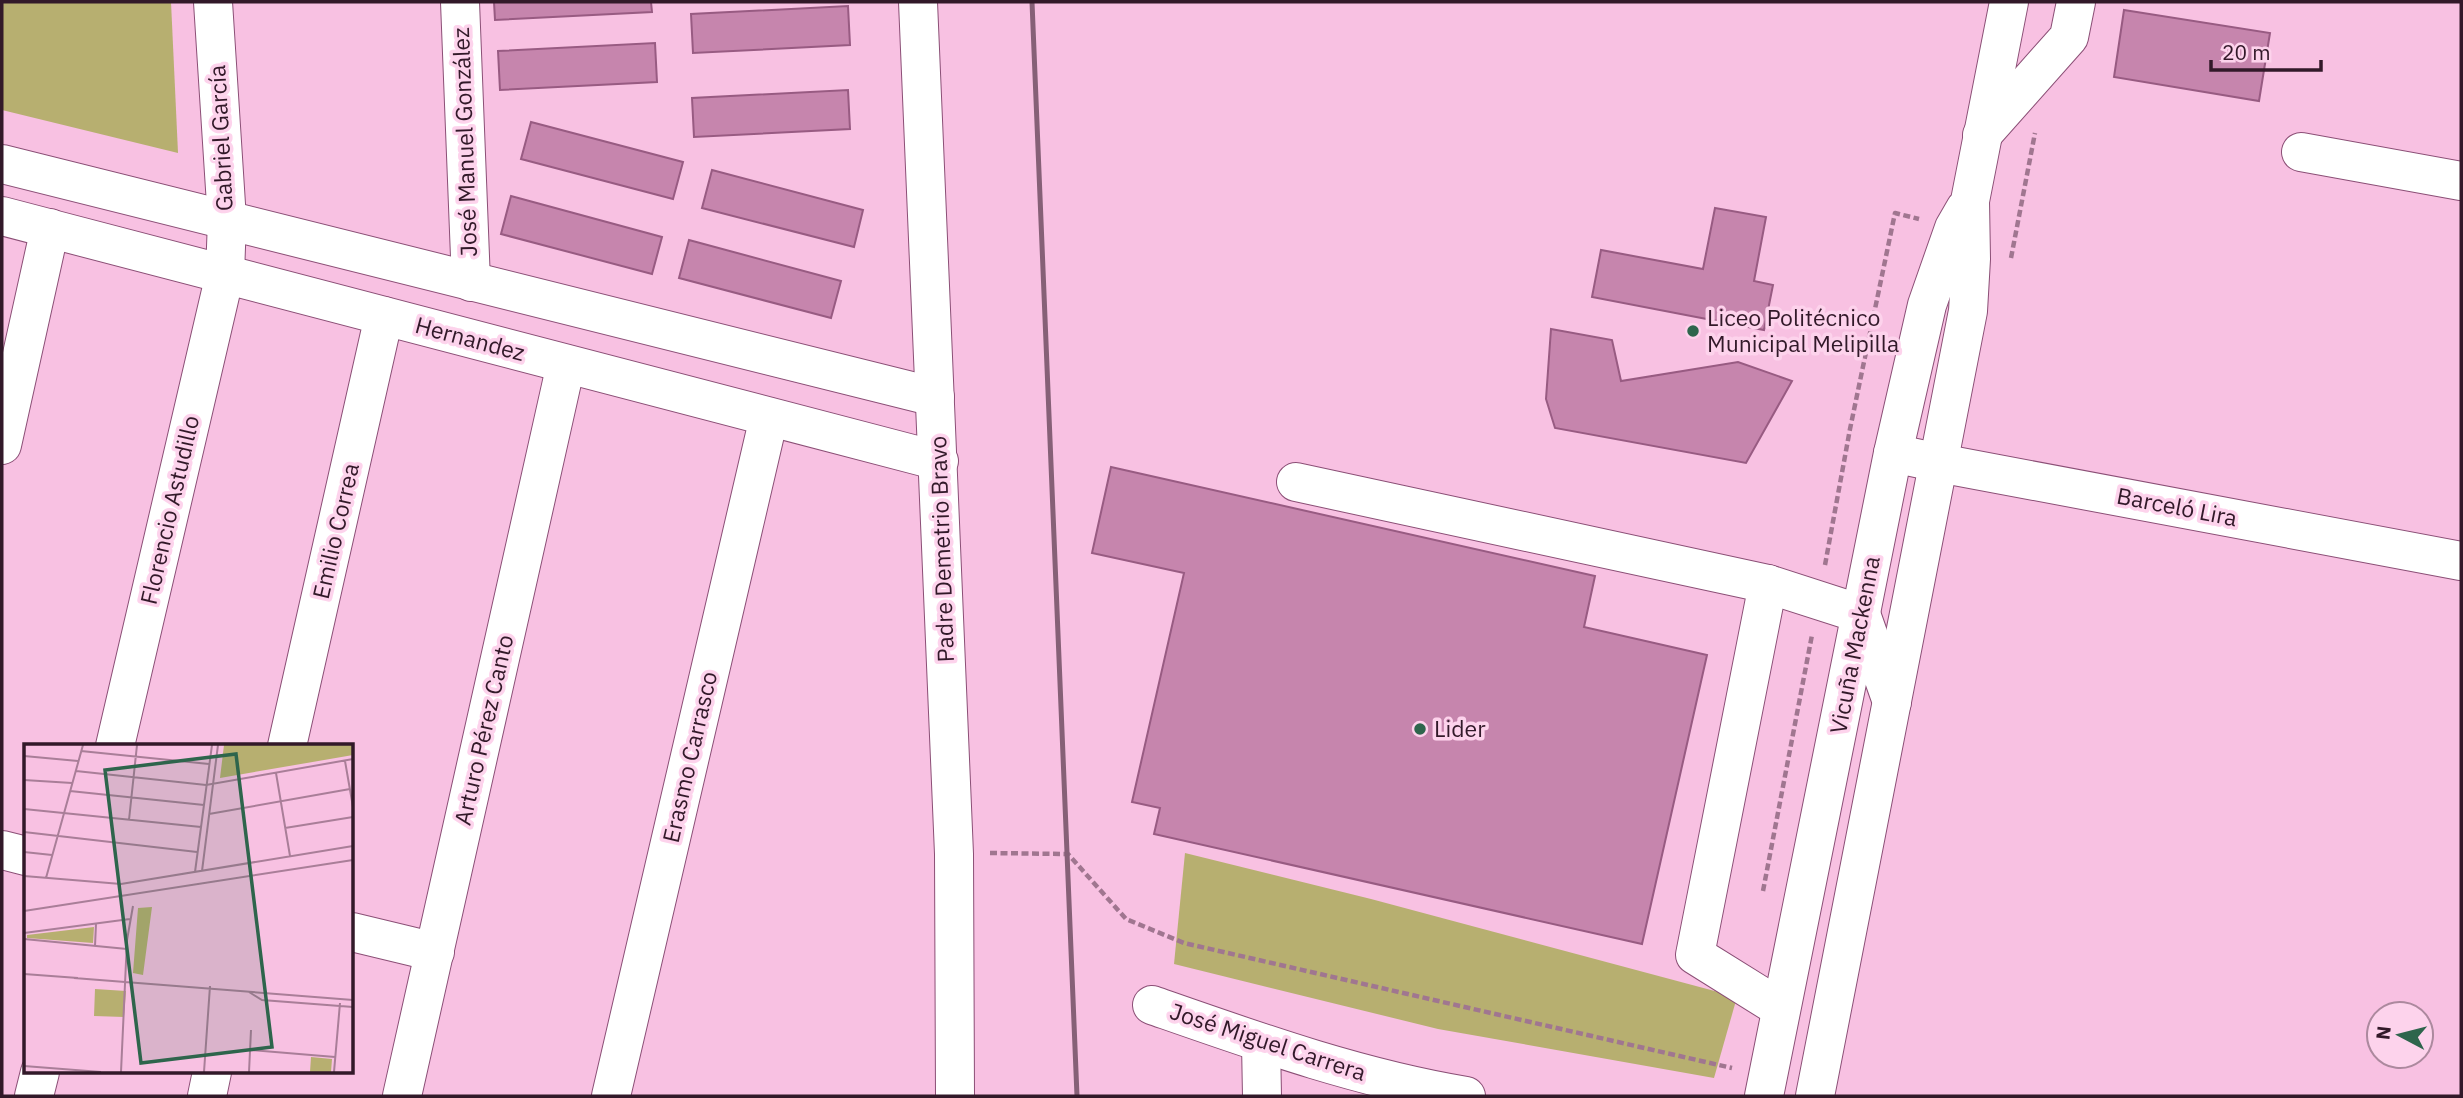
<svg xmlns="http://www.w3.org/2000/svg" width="2463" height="1098" font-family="'IBM Plex Sans',sans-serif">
<rect width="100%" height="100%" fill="#f8c1e2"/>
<g fill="#b7af70">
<path d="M2 2H171L178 153 2 110Z"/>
<path d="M1185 853 1371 899 1737 997 1714 1078 1438 1029 1174 964Z"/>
</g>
<g fill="#c685ad" stroke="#985b82" stroke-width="2">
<path d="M494 2H651L652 12 495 20Z"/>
<path d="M848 6 850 45 693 53 691 14Z"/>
<path d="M2124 10 2270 33 2259 101 2114 77Z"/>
<path d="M655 43 657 82 500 90 498 51Z"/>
<path d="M848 90 850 129 694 137 692 98Z"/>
<path d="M531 122 683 162 673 199 521 159Z"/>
<path d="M712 170 863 210 854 247 702 208Z"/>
<path d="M511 196 662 237 652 274 501 234Z"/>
<path d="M1715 208 1766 217 1754 281 1773 285 1764 330 1592 297 1601 250 1703 269Z"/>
<path d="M689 240 841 281 831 318 679 278Z"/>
<path d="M1551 329 1612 340 1621 381 1738 362 1792 381 1746 463 1555 428 1546 399Z"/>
<path d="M1111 467 1595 576 1584 627 1707 655 1642 944 1154 834 1160 808 1132 802 1184 573 1092 553Z"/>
</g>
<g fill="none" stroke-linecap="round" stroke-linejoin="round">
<g stroke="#8b4f76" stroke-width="40">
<g id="minor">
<path d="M460 2 471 282"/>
<path d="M918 2 954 854 955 1096"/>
<path d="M1982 135 2069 37 2076 2"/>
<path d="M2301 152 2461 181"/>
<path d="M2 164 935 397"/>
<path d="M2 216 939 461"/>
<path d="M2 445 50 228"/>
<path d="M1893 453 1939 463 2461 561"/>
<path d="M1296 482 1768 584 1861 614 1892 702"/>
<path d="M1768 584 1695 955 1780 1008"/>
<path d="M115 746 225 274 227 220 213 2"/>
<path d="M287 746 384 316"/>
<path d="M2 850 26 856"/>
<path d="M352 932 435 952"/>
<path d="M1152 1005C1255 1041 1358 1078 1466 1096"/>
<path d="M1261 1043 1262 1096"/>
<path d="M34 1096 40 1072"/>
<path d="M207 1096 212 1072"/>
<path d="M402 1096 566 364"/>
<path d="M611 1096 769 417"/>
</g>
</g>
<g stroke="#8b4f76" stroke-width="40">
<g id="major">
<path d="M1764 1096 1893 453 1927 305 1954 228 1965 209"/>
<path d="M1815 1096 1968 311 1971 259 1970 201 2009 2"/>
</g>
</g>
<g stroke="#a07690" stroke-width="4.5" stroke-dasharray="7 3.5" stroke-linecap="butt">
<path d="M2011 258 2035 133"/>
<path d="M1825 565 1850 429 1895 213 1919 219"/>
<path d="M990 853 1068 854 1126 919 1184 943 1732 1068"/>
<path d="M1763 891 1812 635"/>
</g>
<use href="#minor" stroke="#fff" stroke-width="38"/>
<use href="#major" stroke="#fff" stroke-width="38"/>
<path stroke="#866077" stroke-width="5" d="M1032 2 1077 1096"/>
</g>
<g fill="#2e654c" stroke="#fdd3ec" stroke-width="2.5">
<circle cx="1693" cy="331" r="7"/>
<circle cx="1420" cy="729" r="7"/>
</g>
<g text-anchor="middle" stroke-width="7" stroke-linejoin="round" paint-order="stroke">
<g font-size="23" fill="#321929" stroke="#fdd3ec">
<text transform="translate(221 138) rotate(-93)" y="8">Gabriel García</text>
<text transform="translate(465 142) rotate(-92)" y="8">José Manuel González</text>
<text transform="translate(470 339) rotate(15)" y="8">Hernandez</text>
<text transform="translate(2177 507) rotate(11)" y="8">Barceló Lira</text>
<text transform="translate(170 510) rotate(-77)" y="8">Florencio Astudillo</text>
<text transform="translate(336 531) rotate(-77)" y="8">Emilio Correa</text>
<text transform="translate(942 549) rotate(-92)" y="8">Padre Demetrio Bravo</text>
<text transform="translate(1855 645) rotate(-79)" y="8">Vicuña Mackenna</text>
<text transform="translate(484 730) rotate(-77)" y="8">Arturo Pérez Canto</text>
<text transform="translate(690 757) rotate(-77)" y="8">Erasmo Carrasco</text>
<text transform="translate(1268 1042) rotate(18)" y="8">José Miguel Carrera</text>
</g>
<g font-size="23" fill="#321929" stroke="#fdd3ec" text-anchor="start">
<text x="1707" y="326">Liceo Politécnico<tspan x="1707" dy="26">Municipal Melipilla</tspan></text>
<text x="1434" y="737">Lider</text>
</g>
</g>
<g transform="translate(24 744)">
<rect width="329" height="329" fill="#f8c1e2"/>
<path d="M200 1H329V11L196 34ZM128 163 119 231 109 229 114 164ZM70 183 69 199 3 194V191ZM71 245 102 247 100 273 70 272ZM287 313 308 315 307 328H286Z" fill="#b7af70"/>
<path fill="none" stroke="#a97e98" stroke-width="2" d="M57 7 185 20M0 12 54 17M321 17 329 63M52 27 182 41 329 15M252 29 266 112M0 36 48 39M46 47 180 61M0 65 177 83M185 70 326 45M105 76 113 1M261 84 329 73M0 88 173 108M0 108 28 111M178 127 194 1M171 128 188 1M0 132 97 140 329 102M22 134 59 1M0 167 329 116M0 189 106 175M0 195 103 205M71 202 72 180M0 230 54 234M50 234 329 256M225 248 238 256 329 263M226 306 311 313M0 322 77 328M97 328 103 196 109 162M180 328 186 242M225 328 227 286M310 328 316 259"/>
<path fill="#2e654c" fill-opacity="0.15" stroke="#2e654c" stroke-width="3.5" d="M212 10 248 303 117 319 81 26Z"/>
<rect width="329" height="329" fill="none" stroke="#321929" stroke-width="3.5"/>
</g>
<rect width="2463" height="1098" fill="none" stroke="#321929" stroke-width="7"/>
<g transform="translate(2400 1035) rotate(277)"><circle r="33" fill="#fdd3ec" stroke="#ac899e" stroke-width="2"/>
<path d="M0-5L12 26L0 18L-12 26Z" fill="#2e654c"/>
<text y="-10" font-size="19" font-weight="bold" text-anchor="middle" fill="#321929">N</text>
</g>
<path d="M2211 60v10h110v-10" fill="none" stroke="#321929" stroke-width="3.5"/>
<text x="2222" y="60" font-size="21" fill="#321929" stroke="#fdd3ec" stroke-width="5" paint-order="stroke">20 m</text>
</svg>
